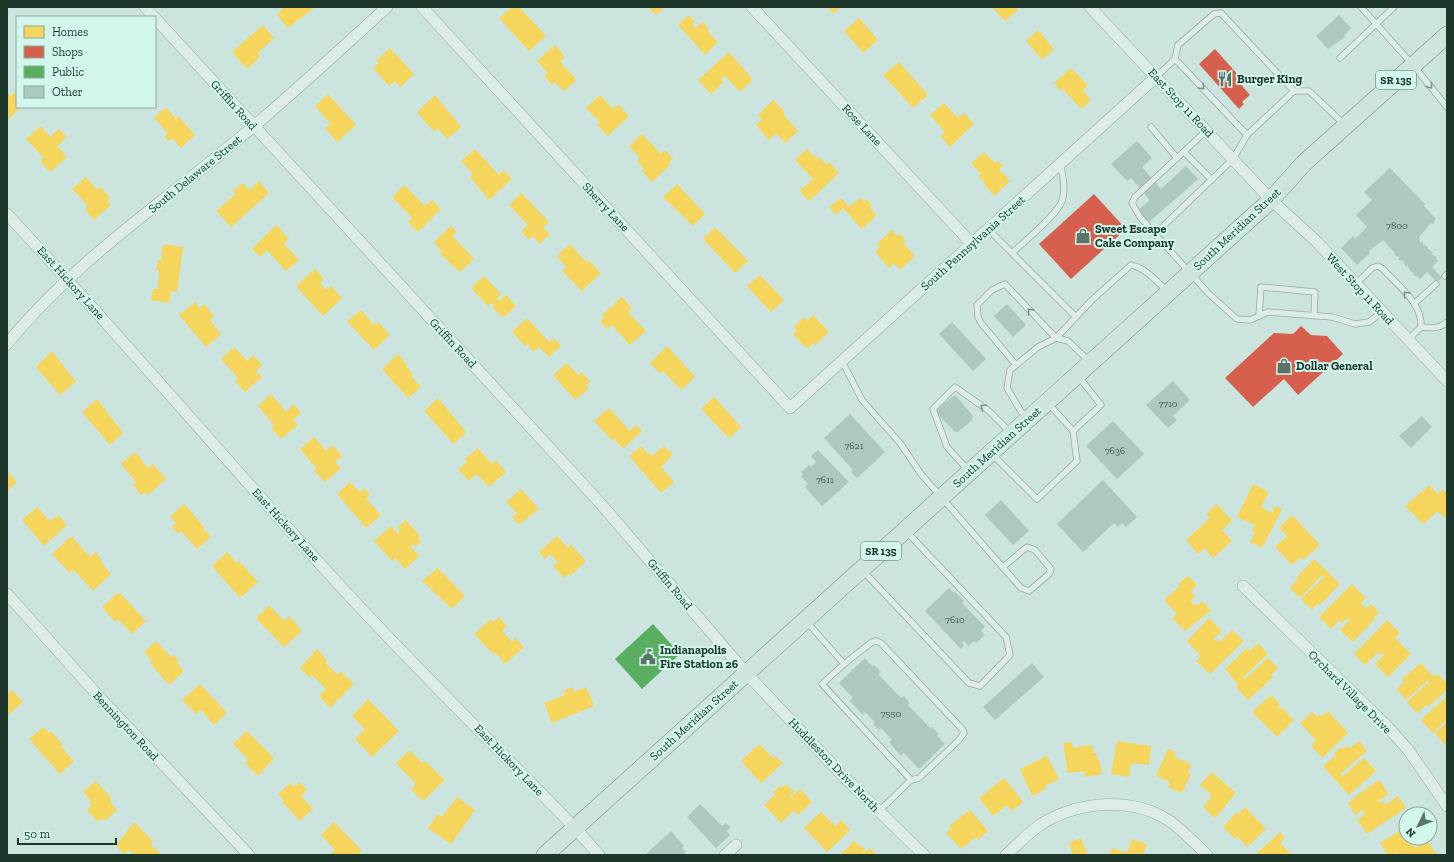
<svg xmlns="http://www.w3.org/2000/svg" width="1454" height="862" font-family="'Zilla Slab',serif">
<rect width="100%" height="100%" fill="#cce4de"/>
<g fill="#f6d55c">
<path d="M284 7H315L288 28 277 15Z"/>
<path d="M512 7H519L546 36 529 51 499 18Z"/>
<path d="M648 7H665L656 15Z"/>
<path d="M828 7H841L833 14Z"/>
<path d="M992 7H1015L1018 10 1005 21Z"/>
<path d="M689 15 695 22 692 24 695 28 703 22 709 29 707 31 718 42 705 55 678 25Z"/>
<path d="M859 18 878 40 863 53 844 31Z"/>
<path d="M263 25 274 38 258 53 260 57 247 69 232 52Z"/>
<path d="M1038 30 1054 49 1042 60 1026 41Z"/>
<path d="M555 45 565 57 560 62 577 80 564 91 555 82 552 85 544 76 548 73 537 61Z"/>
<path d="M390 48 414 74 400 87 395 81 389 86 373 68 379 63 376 61Z"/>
<path d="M729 52 753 80 740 92 725 76 721 79 724 82 711 94 698 80Z"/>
<path d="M899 62 928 95 913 108 883 75Z"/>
<path d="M1071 68 1088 85 1083 90 1091 100 1081 109 1063 89 1061 91 1054 83Z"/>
<path d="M16 91 17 107H21L7 120V92L11 96Z"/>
<path d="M328 94 356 125 337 142 325 128 331 124 315 106Z"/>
<path d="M435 95 461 127 447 139 438 128 434 132 417 112Z"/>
<path d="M600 95 613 109 618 104 629 116 608 136 597 125 600 122 586 108Z"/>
<path d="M773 100 785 112 783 114 798 131 785 143 776 133 769 140 756 125 762 119 758 115Z"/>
<path d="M944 103 958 118 964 113 974 124 950 147 940 136 945 132 930 115Z"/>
<path d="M166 107 176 119 178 116 195 135 181 148 172 138 168 141 164 137 168 133 154 118Z"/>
<path d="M41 126 50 137 59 129 67 137 57 146 67 157 50 172 40 161 44 158 26 139Z"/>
<path d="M642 134 661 154 665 150 673 159 669 163 670 165 652 182 642 171 644 168 637 161 640 158 629 146Z"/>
<path d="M475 149 499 175 504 170 512 179 489 200 470 177 473 174 461 161Z"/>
<path d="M807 149 817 159 819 157 826 164 829 162 839 173 809 201 799 191 813 179 795 160Z"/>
<path d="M984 152 995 163 998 161 1003 166 999 169 1010 181 994 196 984 184 985 183 978 176 981 174 971 163Z"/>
<path d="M86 177 97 190 101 187 110 198 107 201 111 205 94 220 85 209 88 206 72 189Z"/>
<path d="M259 181 269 193 231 227 216 211 236 194 233 191 243 183 249 190Z"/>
<path d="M677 184 705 214 693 226 663 197Z"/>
<path d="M404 185 425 206 432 200 441 209 418 232 408 222 412 218 392 197Z"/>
<path d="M521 193 549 222 543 227 550 234 540 244 533 236 529 240 521 231 528 225 509 205Z"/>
<path d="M841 198 849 207 860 198 864 201 866 199 872 206 870 208 877 215 862 229 843 208 836 215 829 207Z"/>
<path d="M276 225 289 239 284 244 299 260 286 271 267 250 260 257 252 249Z"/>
<path d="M451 226 457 232 452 236 474 259 460 272 440 254 442 252 434 242Z"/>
<path d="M715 227 748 261 735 273 703 239Z"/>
<path d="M892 230 897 236 900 234 906 241 903 243 915 256 900 270 894 263 889 268 875 252 880 247 877 244Z"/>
<path d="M163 244 183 247 177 292 171 291 169 303 151 300 153 289H158L159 270H156L158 260H161Z"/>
<path d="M570 244 586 262 588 260 601 273 582 291 562 271 566 267 557 256Z"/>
<path d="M315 269 324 279 320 283 326 290 331 286 342 298 323 316 296 286Z"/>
<path d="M760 275 784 300 771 312 747 286Z"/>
<path d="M484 276 501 294 497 299 499 301 506 295 516 306 503 318 492 307 494 305 491 303 488 306 471 288Z"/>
<path d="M622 297 632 308 628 312 646 331 630 345 612 325 607 329 600 321 605 317 602 315Z"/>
<path d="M195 302 199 308 204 304 214 316 210 320 221 334 206 347 179 315Z"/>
<path d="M361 310 374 325 378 322 390 335 374 350 347 321Z"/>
<path d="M813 315 829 332 815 345 813 343 807 349 793 334 797 331 794 327 804 317 807 321Z"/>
<path d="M527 318 549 342 554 338 561 346 549 357 539 347 534 352 527 344 525 346 512 332Z"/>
<path d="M667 346 695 377 681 390 663 371 660 374 650 363Z"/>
<path d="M234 347 247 361 253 355 262 365 256 371 262 377 245 392 235 381 238 378 221 359Z"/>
<path d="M52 351 76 382 60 395 36 367Z"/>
<path d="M398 354 407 365 406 366 413 374 411 376 421 387 408 398 382 369Z"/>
<path d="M567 363 578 375 582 372 590 382 586 385 589 388 575 400 553 375Z"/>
<path d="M271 394 286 412 294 404 301 413 293 420 298 425 281 439 271 428 274 425 258 406Z"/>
<path d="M714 397 741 427 729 438 701 409Z"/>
<path d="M438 398 466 432 454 444 424 411Z"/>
<path d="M97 399 123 433 110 445 82 412Z"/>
<path d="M609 408 630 431 636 425 642 431 623 449 614 439 612 440 594 421Z"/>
<path d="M314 437 326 451 333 445 342 456 335 462 341 468 325 482 314 471 317 469 300 449Z"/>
<path d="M641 446 648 454 649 453 652 456 664 446 673 455 661 467 674 482 661 493 629 456Z"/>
<path d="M478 448 492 464 496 460 506 472 489 487 477 474 469 481 458 469 467 462 465 459Z"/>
<path d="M135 452 148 468 153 464 166 479 148 495 145 492 141 495 133 485 136 482 121 464Z"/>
<path d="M7 471 17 482 7 491Z"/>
<path d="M350 482 360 492 364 488 370 495 366 499 381 515 366 528 337 494Z"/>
<path d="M1253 484 1269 492 1261 507 1272 513 1275 506 1282 509 1262 548 1250 542 1255 532 1252 531 1255 525 1237 517Z"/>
<path d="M1430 485 1437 494 1443 489 1447 494V515L1444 518 1438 511 1423 524 1405 506Z"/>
<path d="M521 489 539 509 519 525 512 517 517 513 506 502Z"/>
<path d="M184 504 205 528 203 529 211 537 197 549 181 531 178 534 172 527 176 523 170 516Z"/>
<path d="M1217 504 1232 521 1222 530 1232 541 1213 558 1204 548 1198 554 1186 540 1210 518 1206 514Z"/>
<path d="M37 507 50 521 58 515 67 525 44 546 22 520Z"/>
<path d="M1292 515 1320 545 1303 560 1301 557 1292 565 1275 547 1287 536 1279 528Z"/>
<path d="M406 520 420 536 418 538 421 542 415 547 412 543 410 546 419 556 405 569 395 558 392 561 374 541 391 526 398 534 400 530 398 527Z"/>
<path d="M71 536 90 557 95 552 102 560 100 561 111 574 93 591 74 570 70 573 52 554Z"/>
<path d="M557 536 568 548 571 545 586 561 570 576 569 574 564 578 553 566 558 562 550 554 545 559 539 552Z"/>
<path d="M227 552 237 563 239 561 258 582 240 598 212 566Z"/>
<path d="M1314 559 1340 584 1320 605 1318 603 1312 610 1301 599 1324 577 1322 575 1300 598 1290 588 1298 579 1296 578Z"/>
<path d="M438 568 465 596 452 609 422 581Z"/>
<path d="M1188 576 1197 585 1191 591 1195 597 1190 601 1197 606 1202 601 1211 610 1185 631 1172 618 1177 614 1164 600 1180 586 1178 584Z"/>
<path d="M1352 584 1366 598 1361 603 1366 609 1371 604 1379 613 1374 618 1375 619 1353 642 1340 630 1350 620 1348 618 1342 623 1340 620 1331 629 1319 617Z"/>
<path d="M119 592 146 621 132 634 118 619 115 622 102 607Z"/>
<path d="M269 605 284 621 289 616 302 631 284 647 256 618Z"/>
<path d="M499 617 507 626 502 631 512 642 515 638 524 647 505 664 495 652 493 654 474 634 491 619 493 622Z"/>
<path d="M1209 618 1222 631 1213 639 1215 640 1217 639 1220 642 1232 630 1244 641 1210 674 1196 661 1201 656 1187 641Z"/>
<path d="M1387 620 1400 633 1395 638 1411 654 1388 677 1375 664 1384 655 1382 653 1380 655 1377 653 1365 665 1354 654Z"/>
<path d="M156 641 171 657 174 655 179 661 177 663 184 671 169 685 150 663 152 661 144 652Z"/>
<path d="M1258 643 1268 654 1243 677 1245 679 1268 658 1278 668 1271 675 1273 677 1248 700 1236 687 1238 685 1236 682 1225 669 1247 648 1250 651Z"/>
<path d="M317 649 327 660 325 663 338 675 341 671 354 684 330 708 319 696 326 689 312 675 310 678 300 668Z"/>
<path d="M1421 663 1434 677 1438 674 1447 683V690L1428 707 1426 705 1417 713 1407 702 1430 681 1428 680 1406 700 1397 689 1404 682 1402 679Z"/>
<path d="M200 684 227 713 214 725 201 710 196 714 182 700Z"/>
<path d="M572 687 574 692 586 687 594 706 552 723 544 703 565 695 563 691Z"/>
<path d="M12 690 23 702 7 716V695Z"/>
<path d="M1271 695 1280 704 1278 707 1280 709 1281 707 1294 720 1277 737 1252 712Z"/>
<path d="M1447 696V719L1433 733 1421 720Z"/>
<path d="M368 699 399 731 372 757 355 739 365 729 352 716Z"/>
<path d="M1328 711 1348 733 1322 758 1311 745 1316 740 1300 723 1312 712 1317 717 1320 714 1322 716Z"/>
<path d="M1447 722V743L1445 745 1435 733Z"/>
<path d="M43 727 49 733 51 731 63 745 61 747 74 761 60 774 29 739Z"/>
<path d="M247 731 274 758 258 776 245 763 248 759 233 744Z"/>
<path d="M1117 741 1151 746 1149 765 1133 763V765L1131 764 1129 777 1111 774Z"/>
<path d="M1359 741 1367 751 1340 774 1342 777 1364 758 1376 771 1349 795 1323 766 1336 755 1334 753 1341 747 1343 749 1347 746 1350 748Z"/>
<path d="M1072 742 1073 748 1092 745 1093 753H1096L1097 760 1099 759 1102 774 1085 777 1084 771 1068 773 1063 743Z"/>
<path d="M759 744 773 758 775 756 783 763 761 783 741 761Z"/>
<path d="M1168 749 1176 752 1174 757 1191 764 1188 773 1191 774 1182 793 1168 787 1170 782 1156 776Z"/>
<path d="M410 750 422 763 425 761 445 780 423 801 411 789 416 784 396 763Z"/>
<path d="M1047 756 1059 779 1045 786 1046 789 1032 796 1020 769Z"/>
<path d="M1212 772 1236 793 1215 818 1203 807 1211 798 1209 797 1211 794 1200 785Z"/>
<path d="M1004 778 1023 802 1012 811 1007 805 993 816 979 798Z"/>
<path d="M1379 780 1389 794 1378 801 1380 803 1383 801 1385 805 1398 796 1406 808 1367 834 1357 820 1365 815 1362 810 1355 815 1348 803 1355 798 1354 797Z"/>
<path d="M96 781 112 799 110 802 117 810 105 821 103 818 98 822 87 810 92 806 89 803 91 801 83 792Z"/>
<path d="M299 782 307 790 301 796 313 809 300 821 282 802 284 800 278 794 290 783 294 787Z"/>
<path d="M786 784 794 792 789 797 790 798 800 789 812 802 798 815 794 810 781 823 764 805 775 795 773 792 780 786 781 788Z"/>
<path d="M457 797 475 810 451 844 428 828 438 814 442 817Z"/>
<path d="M1245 807 1266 829 1247 847 1237 836 1235 839 1223 827 1237 812 1239 813Z"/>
<path d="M970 810 988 831 978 840 976 837 961 849 946 833 951 828 949 826Z"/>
<path d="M821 812 835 826 841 820 850 830 827 852 804 828Z"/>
<path d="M134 822 153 841 150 844 162 855H134L129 850 125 854 116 846Z"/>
<path d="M334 822 362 851 357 855H333L331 853 335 850 321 835Z"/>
<path d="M1406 827V838H1414L1416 842 1412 844 1415 848 1427 840 1436 854 1398 855 1397 853 1388 855 1380 843Z"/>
<path d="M1280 832 1285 838 1280 843 1292 855H1258L1257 853Z"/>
<path d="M1081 838 1088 855H1073L1069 843Z"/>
<path d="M1132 839 1147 844 1143 855H1109L1112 848 1127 853Z"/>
<path d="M854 841 865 849 863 851 864 853 870 848 877 855H840Z"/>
</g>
<g fill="#d6604d">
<path d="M1215 49 1240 77 1237 80 1250 95 1242 102 1244 104 1239 109 1199 64Z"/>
<path d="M1094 194 1126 229 1071 279 1039 244Z"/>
<path d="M1301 326 1311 335 1327 336 1343 354 1298 395 1284 379 1253 407 1225 378 1274 333 1293 334Z"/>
</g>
<path fill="#5aae61" d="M653 624 680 654 642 689 615 659Z"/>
<g fill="#adc8bc">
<path d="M1339 15 1351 28 1344 36 1345 37 1328 49 1316 36Z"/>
<path d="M1137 141 1152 158 1142 167 1161 189 1186 166 1198 179 1149 222 1138 210 1150 200 1131 178 1127 181 1111 164Z"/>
<path d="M1390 168 1425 204 1424 206 1436 219 1434 220 1435 221 1433 224 1431 223 1419 237 1420 239 1419 240 1421 243 1423 241V244L1428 247 1427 248 1433 252 1431 254 1437 257 1436 259 1438 261 1432 267 1442 278 1437 282 1427 272 1420 279 1417 276 1416 277 1413 274 1415 273 1411 272 1407 265 1406 267 1404 264 1405 263 1402 260 1401 261 1398 259 1400 257 1396 256 1394 254 1395 253 1383 240 1369 251 1370 253 1357 265 1341 248 1353 236 1355 239 1367 227 1356 215 1372 200 1364 192Z"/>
<path d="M1007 304 1026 325 1013 337 994 316Z"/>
<path d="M952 322 986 359 973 371 939 334Z"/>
<path d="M1173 381 1190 400 1173 416 1177 420 1168 428 1146 405Z"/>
<path d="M956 396 973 416 972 420 958 432H955L937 413 938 409 952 397Z"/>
<path d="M850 414 885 452 857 478 851 472 853 470 824 438Z"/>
<path d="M1422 416 1432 427 1411 448 1399 436Z"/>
<path d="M1113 421 1144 454 1117 479 1086 446Z"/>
<path d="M818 450 849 482 822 506 805 487 808 484 801 476 803 474 801 472 809 465 811 467 816 462 811 456Z"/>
<path d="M1103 480 1137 517 1126 527 1122 523 1118 527 1114 523 1083 552 1057 524Z"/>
<path d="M1001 500 1029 531 1013 545 985 515Z"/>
<path d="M949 588 954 593 955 592 964 601 962 603 985 627 981 631 985 635 976 643 974 641 969 646 964 641 962 643 964 645 961 649 925 611Z"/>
<path d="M865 658 872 666 874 665 881 672 878 674 901 698 904 696 910 703 908 705 930 728 932 727 939 734 937 736 945 744 919 769 904 753 901 756 889 742 892 740 881 728 879 730 873 724 875 722 865 712 862 714 850 701 853 698 839 683Z"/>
<path d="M1032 663 1044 677 995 720 983 707Z"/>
<path d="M700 804 722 826 726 823 731 828 726 831 730 835 716 848 687 817Z"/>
<path d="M671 831 684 846 682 848 686 852 682 855H645Z"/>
</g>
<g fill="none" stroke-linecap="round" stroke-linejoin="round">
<g stroke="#95a9a2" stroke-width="7">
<g id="service">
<path d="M1361 7 1413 65 1447 107"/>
<path d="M1340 58 1394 7"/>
<path d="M1175 59 1247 135"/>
<path d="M1156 77 1175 59 1178 45 1214 14 1221 13 1294 91H1309L1344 124"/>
<path d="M1294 91 1247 135 1233 159 1155 234 1209 294 1237 319 1250 320 1268 312 1332 317 1355 324 1369 322 1382 312"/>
<path d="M1151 127 1177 158 1206 131"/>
<path d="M1184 152 1212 180"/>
<path d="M988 229 1076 317"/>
<path d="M1155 234 1140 217 1132 203 1135 197 1177 158"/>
<path d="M1012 253C1024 242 1057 215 1062 201 1066 189 1063 176 1060 164"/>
<path d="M1445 276 1447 274"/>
<path d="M1356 284 1372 268 1378 266 1383 269C1398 286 1423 303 1421 328"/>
<path d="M1415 303 1436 284"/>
<path d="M1259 316 1261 287 1315 292 1314 315"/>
<path d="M1408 340 1421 327C1430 328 1440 329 1447 322"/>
<path d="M842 361 862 400 900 443 921 474 1021 588 1029 591 1049 574 1051 569 1035 550 1027 547 1003 567"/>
<path d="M1016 365 981 323 978 317 977 305 992 290 1005 284 1056 338 1092 300 1131 265C1146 268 1156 281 1167 291"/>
<path d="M1048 403 1073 431"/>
<path d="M1025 418 1007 388 1010 370 1038 347 1056 338 1068 341 1090 362"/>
<path d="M992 454 1037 499 1077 461 1073 431 1101 405 1079 377"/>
<path d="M968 470 947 447 933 409 955 387 989 411 1010 432"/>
<path d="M863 571 969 683 980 686 1010 655 1006 637 906 531"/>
<path d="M806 621 844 664 822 684 911 780 879 811"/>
<path d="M844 664 872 642 876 641 881 643 963 730 964 733 958 741 919 778 911 780"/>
</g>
</g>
<g stroke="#95a9a2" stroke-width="12">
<g id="minor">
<path d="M145 7 154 17"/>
<path d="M422 7 790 408 1156 77"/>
<path d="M752 7 972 244"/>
<path d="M1090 7 1271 200 1316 241 1447 381"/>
<path d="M155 18 601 504 746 673 844 777 924 855"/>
<path d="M7 214C118 333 223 457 332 577 410 663 494 744 575 828L599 855"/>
<path d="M7 344C77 258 170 198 254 126 299 88 343 47 387 7"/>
<path d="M1243 586 1388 727 1409 751 1447 806"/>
<path d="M7 594 102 700 249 855"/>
<path d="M725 855 736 845"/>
<path d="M1006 855C1018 844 1029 832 1043 823 1080 801 1134 796 1171 822 1184 832 1195 843 1207 855"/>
</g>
</g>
<g stroke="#7c8f88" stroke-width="18">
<path id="primary" d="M545 855 1271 200 1304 163 1447 35"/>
</g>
<use href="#service" stroke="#ddece7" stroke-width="5.5"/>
<use href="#minor" stroke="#ddece7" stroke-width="11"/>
<use href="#primary" stroke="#cfe4de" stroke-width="17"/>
</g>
<defs><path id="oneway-chevron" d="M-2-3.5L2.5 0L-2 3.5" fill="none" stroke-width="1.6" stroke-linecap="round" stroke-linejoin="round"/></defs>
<g stroke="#7d9289">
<use href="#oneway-chevron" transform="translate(1430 86) rotate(52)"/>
<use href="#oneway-chevron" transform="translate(1202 87) rotate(46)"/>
<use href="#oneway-chevron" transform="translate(1406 294) rotate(-133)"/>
<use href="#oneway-chevron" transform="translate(1030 311) rotate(-133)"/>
<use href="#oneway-chevron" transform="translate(983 407) rotate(-145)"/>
</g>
<defs>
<g id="restaurant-bare" transform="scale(1.2)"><path d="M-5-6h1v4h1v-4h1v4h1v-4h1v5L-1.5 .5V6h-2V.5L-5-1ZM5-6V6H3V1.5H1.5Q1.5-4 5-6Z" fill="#5a746a" stroke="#d1f6ec" stroke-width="2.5" paint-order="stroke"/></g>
<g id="shop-bare" transform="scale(1.2)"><path d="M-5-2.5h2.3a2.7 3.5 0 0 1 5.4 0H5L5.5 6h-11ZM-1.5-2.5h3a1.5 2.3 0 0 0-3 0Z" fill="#5a746a" stroke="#d1f6ec" stroke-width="2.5" paint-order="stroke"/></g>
<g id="civic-bare" transform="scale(1.2)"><path d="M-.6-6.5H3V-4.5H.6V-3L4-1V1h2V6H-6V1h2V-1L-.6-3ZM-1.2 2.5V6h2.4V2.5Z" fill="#5a746a" stroke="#d1f6ec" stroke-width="2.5" paint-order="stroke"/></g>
</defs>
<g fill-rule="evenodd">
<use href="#restaurant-bare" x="1225" y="79"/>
<use href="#shop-bare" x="1083" y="236"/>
<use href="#shop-bare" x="1284" y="366"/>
<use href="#civic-bare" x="648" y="657"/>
</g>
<g text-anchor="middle" stroke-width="4" stroke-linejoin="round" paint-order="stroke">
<g font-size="10" fill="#415c4f">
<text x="1397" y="229">7800</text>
<text x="1168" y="407">7710</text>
<text x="854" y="449">7621</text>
<text x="1115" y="454">7636</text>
<text x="825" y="483">7611</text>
<text x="955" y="623">7610</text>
<text x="891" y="717">7550</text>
</g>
<g fill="#d1f6ec" stroke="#537165" stroke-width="1">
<rect x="1376" y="71" width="40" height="18" rx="3"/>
<rect x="861" y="542" width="40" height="18" rx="3"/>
</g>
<g font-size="11" font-weight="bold" fill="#1d382b">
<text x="1396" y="84">SR 135</text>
<text x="881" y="555">SR 135</text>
</g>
<g font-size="12" font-weight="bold" fill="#1d382b" stroke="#d1f6ec" text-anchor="start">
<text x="1237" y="83">Burger King</text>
<text x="1095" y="233">Sweet Escape<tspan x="1095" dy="14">Cake Company</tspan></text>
<text x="1296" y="370">Dollar General</text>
<text x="660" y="654">Indianapolis<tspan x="660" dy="14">Fire Station 26</tspan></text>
</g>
<g font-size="12" fill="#1d382b" stroke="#d1f6ec">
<text transform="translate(1181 103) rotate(47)" y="4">East Stop 11 Road</text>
<text transform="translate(234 105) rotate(48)" y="4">Griffin Road</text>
<text transform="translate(862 125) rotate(47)" y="4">Rose Lane</text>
<text transform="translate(195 174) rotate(-39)" y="4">South Delaware Street</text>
<text transform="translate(606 207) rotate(47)" y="4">Sherry Lane</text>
<text transform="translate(1237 229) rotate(-43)" y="4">South Meridian Street</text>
<text transform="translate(973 243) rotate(-42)" y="4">South Pennsylvania Street</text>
<text transform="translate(71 283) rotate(48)" y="4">East Hickory Lane</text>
<text transform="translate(1360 289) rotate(47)" y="4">West Stop 11 Road</text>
<text transform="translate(453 343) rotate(47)" y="4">Griffin Road</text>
<text transform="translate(997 447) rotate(-42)" y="4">South Meridian Street</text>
<text transform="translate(286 525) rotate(48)" y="4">East Hickory Lane</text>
<text transform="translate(670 584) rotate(50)" y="4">Griffin Road</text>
<text transform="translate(1350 692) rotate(45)" y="4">Orchard Village Drive</text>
<text transform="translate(694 720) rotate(-42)" y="4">South Meridian Street</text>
<text transform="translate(126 726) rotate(47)" y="4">Bennington Road</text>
<text transform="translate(509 760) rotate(46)" y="4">East Hickory Lane</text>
<text transform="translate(834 765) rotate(46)" y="4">Huddleston Drive North</text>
</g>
</g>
<rect width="1454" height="862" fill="none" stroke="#1d382b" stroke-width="16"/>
<rect x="16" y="16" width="140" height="92" fill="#d1f6ec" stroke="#89aa9f"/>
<rect x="24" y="26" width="20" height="12" fill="#f6d55c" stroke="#89aa9f"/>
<text x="52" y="36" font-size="12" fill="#1d382b">Homes</text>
<rect x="24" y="46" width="20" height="12" fill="#d6604d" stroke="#89aa9f"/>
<text x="52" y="56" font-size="12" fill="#1d382b">Shops</text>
<rect x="24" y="66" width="20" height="12" fill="#5aae61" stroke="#89aa9f"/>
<text x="52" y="76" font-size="12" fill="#1d382b">Public</text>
<rect x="24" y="86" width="20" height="12" fill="#adc8bc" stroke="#89aa9f"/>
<text x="52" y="96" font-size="12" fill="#1d382b">Other</text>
<g transform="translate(1418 826) rotate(228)"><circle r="19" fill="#d1f6ec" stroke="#89aa9f"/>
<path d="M0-3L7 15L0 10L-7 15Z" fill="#5a746a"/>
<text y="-6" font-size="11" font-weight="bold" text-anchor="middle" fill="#1d382b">N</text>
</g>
<path d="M18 838v6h98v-6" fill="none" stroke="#1d382b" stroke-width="2"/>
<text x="24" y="838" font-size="12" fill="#1d382b" stroke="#d1f6ec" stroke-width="3" paint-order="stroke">50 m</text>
</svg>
